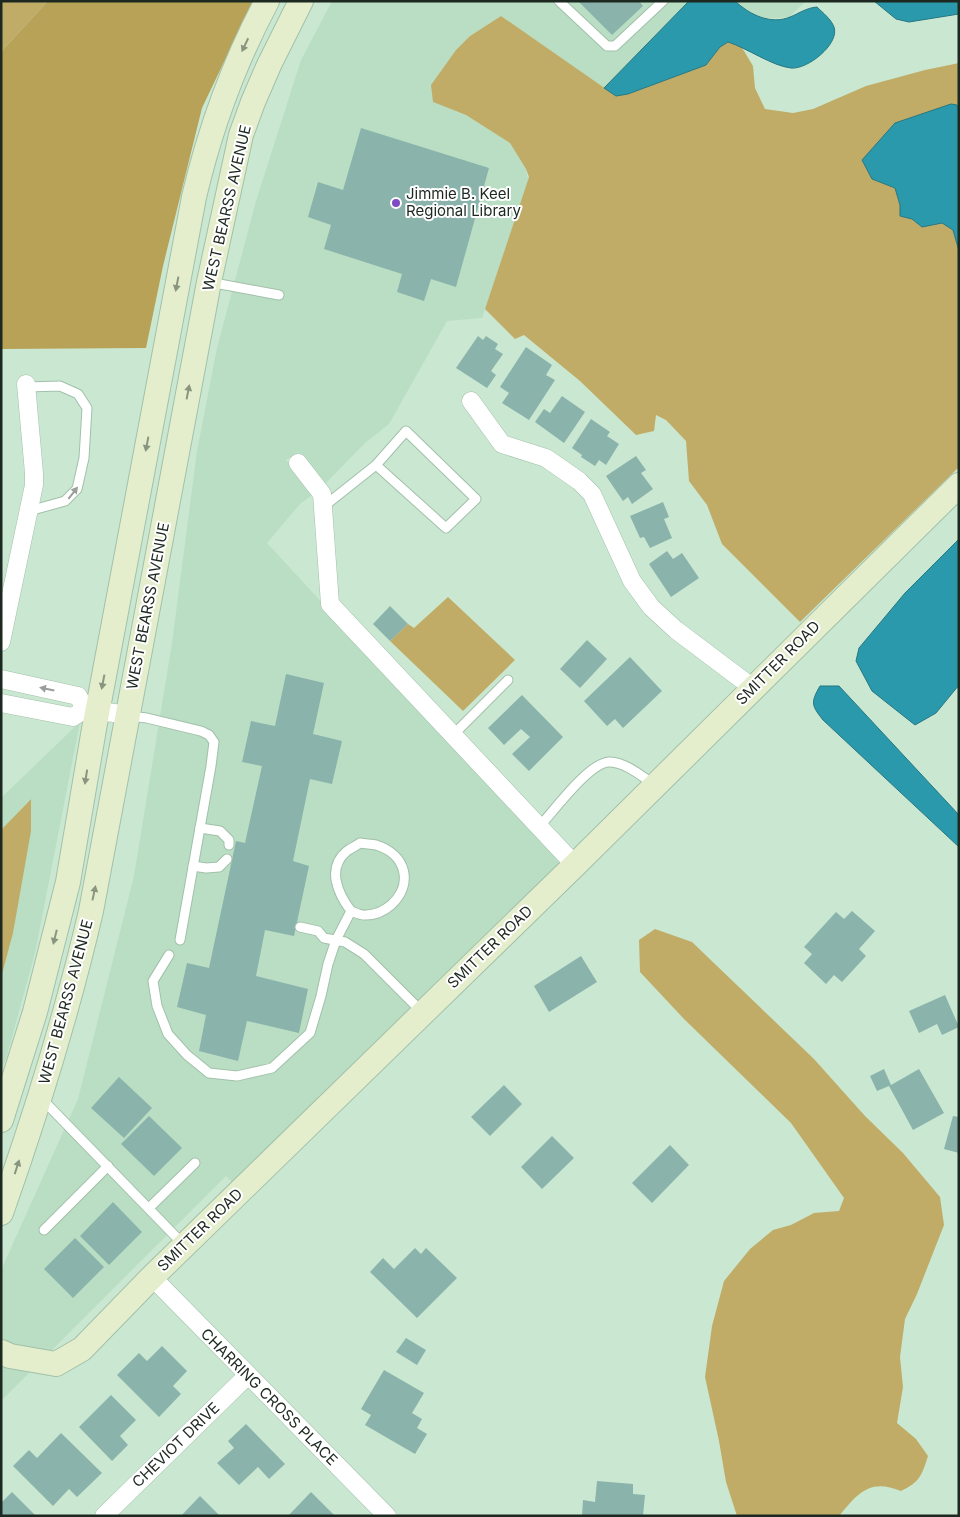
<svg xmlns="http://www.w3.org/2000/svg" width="960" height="1517" font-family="Inter,sans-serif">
<rect width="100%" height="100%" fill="#cae8d1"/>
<g fill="#b9dec3">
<path d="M332 1H689L604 88 501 16 470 36 433 102 466 115 510 143 526 169 527 176 529 177 482 318 447 321 389 424 365 443 324 485 299 452 286 460 312 495 300 504 267 543 563 864 235 1185 226 1176 48 1354 1 1343V1270L78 1099 134 876 172 643 197 451 217 348 256 201 301 60Z"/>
<path d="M735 1H806L789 17 764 19 742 7Z"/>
<path d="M80 722 35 953 6 1059 1 1070V978L13 933 30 799 1 830V798Z"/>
<path d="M1 1361 34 1368 1 1401Z"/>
</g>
<g fill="#c0ac67">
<path d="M1 1H48L1 52Z"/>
<path d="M501 16 616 96 628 94 706 65 720 47 728 42 741 46 753 66 755 88 765 109 793 113 813 109 866 86 925 70 959 63V113L957 105 872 179 895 188 900 205V216L912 219 922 227 942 223 953 230 959 251V467L800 622 722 544 707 505 689 481 686 441 666 420 656 415 654 431 636 435 580 381 524 335 515 339 485 309 529 177 526 169 510 143 466 115 433 102 431 85 456 50 470 36Z"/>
<path d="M448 597 515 660 463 711 390 641 408 624 414 628Z"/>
<path d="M31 799V831L13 933 1 978V830Z"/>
<path d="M655 929 692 942 814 1059 865 1116 903 1153 940 1197 944 1225 917 1294 905 1319 900 1357 903 1387 897 1423 916 1439 928 1456C922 1475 920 1482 901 1491 870 1478 858 1493 839 1516H737L726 1482 719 1441 705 1377 712 1326 724 1281 750 1249 773 1230 791 1225 814 1213 839 1211 844 1198 791 1123 684 1019 640 972 639 940Z"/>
</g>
<path fill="#b7a257" d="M48 1H253L202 108 163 266 146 348 1 349V52Z"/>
<g fill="#2b99ac" stroke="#267782">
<path d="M689 1H735C750 15 771 25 790 17 800 13 806 8 817 7 823 13 831 19 834 27 840 44 807 70 791 68 772 66 747 48 728 42L720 47 706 65 628 94 616 96 604 88Z"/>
<path d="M874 1H959V14L909 22 896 19Z"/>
<path d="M951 104 957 105 959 113V251L953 230 942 223 922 227 912 219 900 216V205L895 188 872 179 862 160 895 123Z"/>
<path d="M959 539V685L936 713 915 725 872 691 856 661 859 648 905 593Z"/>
<path d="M820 686H839L959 815V847L823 720C812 706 810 703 820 686Z"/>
</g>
<g fill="#8ab3ab">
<path d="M578 1H639L643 6 612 35Z"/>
<path d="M361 128 489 168 456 287 431 279 424 301 397 292 402 274 324 249 331 225 308 217 318 182 343 190Z"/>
<path d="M478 336 483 340 486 336 498 344 495 349 503 354 491 371 496 375 487 388 456 368Z"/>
<path d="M526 347 552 365 546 375 555 380 529 420 502 403 509 393 500 387Z"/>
<path d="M562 396 585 412 564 443 535 422 544 409 550 413Z"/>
<path d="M591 419 610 432 607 436 619 444 606 465 599 460 595 466 581 457 582 455 572 448Z"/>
<path d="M636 456 646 470 641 473 653 489 632 504 628 497 623 501 606 476Z"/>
<path d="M663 502 669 517 664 519 672 538 650 548 644 537 640 538 630 516Z"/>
<path d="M667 551 673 559 682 553 699 578 671 597 649 564Z"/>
<path d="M390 606 408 624 390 641 373 624Z"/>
<path d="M587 640 607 659 580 688 560 669Z"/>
<path d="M630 657 662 691 623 728 615 719 607 726 584 701Z"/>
<path d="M286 674 324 683 313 734 342 741 332 784 310 779 293 861 309 866 294 936 265 930 256 976 308 989 299 1033 247 1021 238 1061 199 1051 206 1015 177 1007 187 963 209 968 236 841 245 843 262 766 242 762 251 721 275 726Z"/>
<path d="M522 695 563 737 529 771 512 754 530 737 521 729 504 745 488 728Z"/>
<path d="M852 911 875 931 859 949 866 956 842 982 834 975 826 984 804 963 812 954 804 947 836 912 844 919Z"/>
<path d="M581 956 597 982 549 1012 534 986Z"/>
<path d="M945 995 959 1027 942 1035 937 1024 919 1033 909 1011Z"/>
<path d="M884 1069 891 1085 919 1069 944 1113 913 1130 889 1086 877 1091 870 1076Z"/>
<path d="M119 1077 152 1108 124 1138 91 1108Z"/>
<path d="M504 1085 522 1104 490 1136 471 1117Z"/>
<path d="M149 1116 182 1148 154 1176 121 1144Z"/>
<path d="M953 1116 959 1117V1153L944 1149Z"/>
<path d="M552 1136 574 1158 542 1189 521 1167Z"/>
<path d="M670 1145 689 1165 652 1203 632 1183Z"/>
<path d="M113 1202 142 1232 109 1265 80 1236Z"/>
<path d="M75 1238 104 1267 73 1298 44 1269Z"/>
<path d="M415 1248 421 1254 426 1248 457 1278 417 1318 370 1272 383 1258 394 1269Z"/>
<path d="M406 1338 426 1350 417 1365 396 1352Z"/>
<path d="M162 1346 187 1371 173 1386 181 1394 159 1417 117 1375 139 1353 147 1361Z"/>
<path d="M384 1370 424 1393 412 1413 422 1419 417 1428 427 1434 415 1454 365 1425 371 1415 361 1409Z"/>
<path d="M111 1395 136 1420 120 1436 128 1445 112 1461 79 1427Z"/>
<path d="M246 1424 285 1464 269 1479 258 1467 239 1485 217 1463 234 1448 228 1441Z"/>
<path d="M61 1433 102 1473 77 1497 69 1489 53 1506 13 1466 29 1450 37 1458Z"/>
<path d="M597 1481 633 1484V1494L645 1495 643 1516H582L583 1500 595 1502Z"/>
<path d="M12 1492 36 1516H1V1503Z"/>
<path d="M311 1492 335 1516H288Z"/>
<path d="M200 1496 220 1516H181Z"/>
</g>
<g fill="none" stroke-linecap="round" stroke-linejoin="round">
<g stroke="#a2c0aa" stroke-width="11">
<g id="lane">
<path d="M559 1 607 46H615L663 1"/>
<path d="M209 282 279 295"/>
<path d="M27 387 60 386 78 394 87 408 84 458 77 489 65 501 29 511"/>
<path d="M323 507 376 465 446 528 476 499 406 431 376 465"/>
<path d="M128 716 147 718 201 731 209 735 214 742 211 766 180 940"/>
<path d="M453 735 508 680"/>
<path d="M539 827C553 812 590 761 610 762 627 763 641 776 655 785"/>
<path d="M200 828 220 831 229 840V845"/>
<path d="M193 866 206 868 219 867 227 859"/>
<path d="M300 927 318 931 324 938 345 942 364 954 423 1013"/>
<path d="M169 955 153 981 157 1006 168 1034 187 1055 209 1073 237 1076 272 1068 310 1033 321 996 328 964 336 940 351 911C356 913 362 916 366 915 375 915 384 911 391 905 414 884 406 854 376 845 371 844 366 844 360 843 356 846 351 848 347 851 326 868 338 894 351 911"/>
<path d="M42 1099 183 1244"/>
<path d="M149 1208 195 1163"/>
<path d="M44 1230 108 1166"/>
</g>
</g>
<g stroke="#a2c0aa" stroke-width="19">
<g id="street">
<path d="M471 401 502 444 546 458 579 481 592 494 632 581 651 607 676 630 753 688"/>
<path d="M298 463 322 494 330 604 575 865"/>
<path d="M1 642 34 485V473L26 384"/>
<path d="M1 679 78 696 85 709"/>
<path d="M1 703 73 717 85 709 128 715"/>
<path d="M152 1277 387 1516"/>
<path d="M104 1516 248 1375"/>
</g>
</g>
<g stroke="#a2c0aa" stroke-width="26">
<g id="secondary">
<path d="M1 1120 35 1012 68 882 94 729 194 197C210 129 234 63 267 1"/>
<path d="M1 1213C36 1114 67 1014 91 911L209 282 241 135 253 102 269 65 301 1"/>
<path d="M1 1352 10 1356 56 1364 82 1349 152 1277 575 865 959 485"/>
</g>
</g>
<use href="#lane" stroke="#fff" stroke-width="9"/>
<use href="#street" stroke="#fff" stroke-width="18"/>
<use href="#secondary" stroke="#e4eecc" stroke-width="24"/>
</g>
<defs><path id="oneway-solid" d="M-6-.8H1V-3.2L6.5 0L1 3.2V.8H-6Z" transform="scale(1.25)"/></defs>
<g fill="#8a957f">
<use href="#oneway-solid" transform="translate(245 45) rotate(115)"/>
<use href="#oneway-solid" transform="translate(177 284) rotate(101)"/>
<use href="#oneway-solid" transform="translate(188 392) rotate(-79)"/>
<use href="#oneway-solid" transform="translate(147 444) rotate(101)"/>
<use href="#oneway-solid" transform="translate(103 682) rotate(101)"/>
<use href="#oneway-solid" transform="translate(86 777) rotate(99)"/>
<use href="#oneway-solid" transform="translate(94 893) rotate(-78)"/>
<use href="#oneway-solid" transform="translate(55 937) rotate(104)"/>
<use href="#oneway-solid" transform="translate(17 1167) rotate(-72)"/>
</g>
<g fill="#999e9b">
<use href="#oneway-solid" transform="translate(73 493) rotate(-52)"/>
<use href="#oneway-solid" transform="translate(47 689) rotate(-168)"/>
</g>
<circle fill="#7f4bc3" stroke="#fff" stroke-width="2" cx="396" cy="203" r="5"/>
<g text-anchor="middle" stroke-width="4" stroke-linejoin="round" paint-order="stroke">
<g font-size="15" fill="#1c2820" stroke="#fff" text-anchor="start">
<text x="406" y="199">Jimmie B. Keel<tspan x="406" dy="17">Regional Library</tspan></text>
</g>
<g font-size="15" fill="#1c2820" stroke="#fff">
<text transform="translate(227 208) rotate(-77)" y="5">WEST BEARSS AVENUE</text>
<text transform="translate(148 606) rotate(-79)" y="5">WEST BEARSS AVENUE</text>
<text transform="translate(778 663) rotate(-45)" y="5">SMITTER ROAD</text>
<text transform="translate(490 947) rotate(-44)" y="5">SMITTER ROAD</text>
<text transform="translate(66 1002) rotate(-75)" y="5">WEST BEARSS AVENUE</text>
<text transform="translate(200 1230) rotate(-44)" y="5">SMITTER ROAD</text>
<text transform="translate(269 1397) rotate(45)" y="5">CHARRING CROSS PLACE</text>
<text transform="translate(176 1445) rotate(-44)" y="5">CHEVIOT DRIVE</text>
</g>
</g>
<rect width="960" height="1517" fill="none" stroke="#1c2820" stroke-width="5"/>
</svg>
